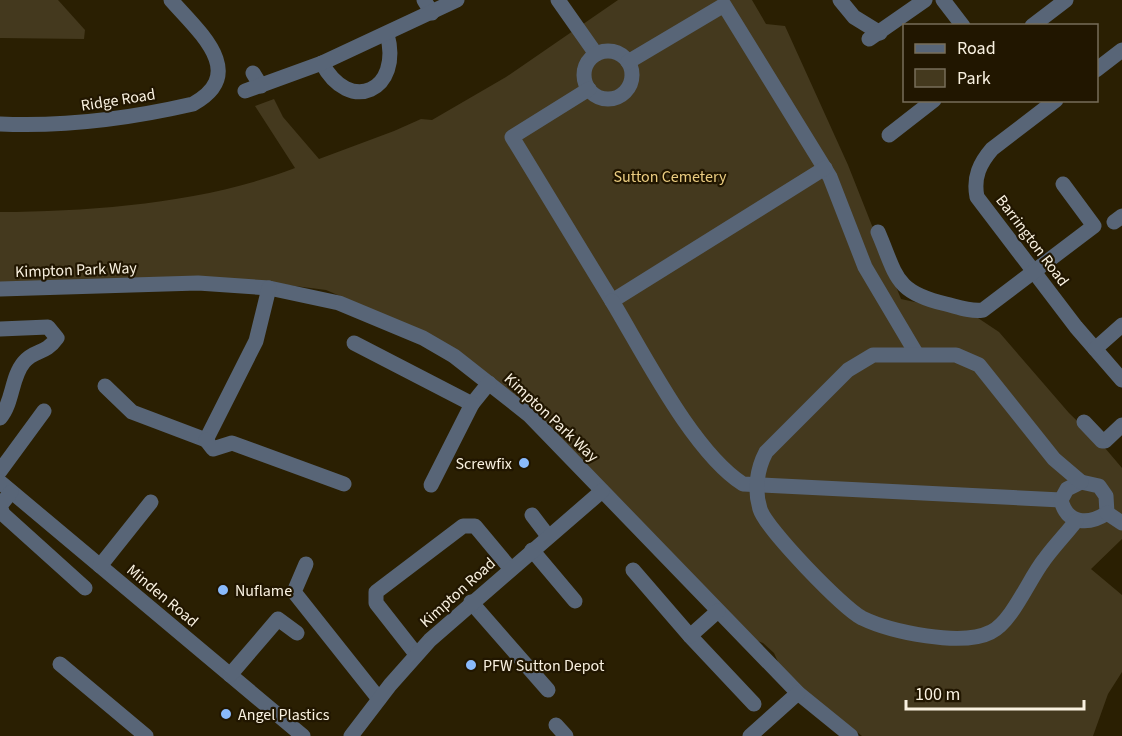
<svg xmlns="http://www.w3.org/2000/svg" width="1122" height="736" font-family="'Source Sans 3',sans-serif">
<rect width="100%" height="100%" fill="#2a1f02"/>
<g fill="#44391e">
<path d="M0 0H58L85 30 84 39 0 38Z"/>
<path d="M618 0H752L766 24 785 26 848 165 901 299 961 312 978 318 999 332 1069 413 1105 448 1122 468V539L1091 569 1122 595V672L1108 694 1093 736H862L783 673 774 653 763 643 746 637 533 413 429 334 326 290 256 281 0 286V212C97 211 204 203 295 168L255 106 274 99 283 117 319 159 394 131 421 119 432 120 506 77Z"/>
</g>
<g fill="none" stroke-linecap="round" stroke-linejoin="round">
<g stroke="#586577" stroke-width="15">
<path d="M424 0 432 13"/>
<path d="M558 0 596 54"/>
<path d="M840 0 854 17 880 33"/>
<path d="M943 0 963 26"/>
<path d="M1032 26 1066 0"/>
<path d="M869 39 925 0"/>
<circle cx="608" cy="75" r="24"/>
<path d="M628 62 724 5 830 177 865 267 916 353"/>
<path d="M322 63C349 115 403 91 387 34"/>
<path d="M1096 70 1122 50"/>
<path d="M253 73 261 86"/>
<path d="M589 89 512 137 612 301 825 168"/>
<path d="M245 91 322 63 457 0"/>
<path d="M1056 100 992 149C980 163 973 177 977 197L1076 327 1122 380"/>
<path d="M0 124C66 127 128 119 193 104 249 73 198 31 171 0"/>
<path d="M889 135 934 100"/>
<path d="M1114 222 1122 216"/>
<path d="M878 232C897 276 894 292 946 304 958 307 971 312 983 310L1094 226 1063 184"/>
<path d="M0 289 198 283 269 288 339 303 423 338 454 356 529 415 798 693 851 736"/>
<path d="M612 301C644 354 693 452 743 484L1061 500"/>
<path d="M0 329 48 327 57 338C45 355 35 349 24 362 11 377 13 403 0 418"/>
<path d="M354 343 472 404 489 383"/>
<path d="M1095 349 1122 325"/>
<path d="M105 386 132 412 206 440 256 341 269 288"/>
<path d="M1084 422 1102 441H1105L1122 425"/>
<path d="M206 440 213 449 232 443 344 484"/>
<path d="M0 471 44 411"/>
<path d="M0 482 303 736"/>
<path d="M1081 482 1099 486 1106 496 1107 513C1089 525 1067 525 1061 500L1067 489Z"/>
<path d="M431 485 472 404"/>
<path d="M11 492 0 506 3 514 85 588"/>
<path d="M1107 513 1122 523"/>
<path d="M532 515 548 536"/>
<path d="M1076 521C1066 534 1054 546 1044 560 1029 579 1012 622 991 632 962 647 891 632 862 618 843 608 766 529 760 509 754 490 757 469 766 452L848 370 873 355H956L979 365 1054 459 1081 482"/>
<path d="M532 550 575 601"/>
<path d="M306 564 294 592 379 699"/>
<path d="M100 566 151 502"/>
<path d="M633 570 690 636 754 704"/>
<path d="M471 602 548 690"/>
<path d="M690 636 718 611"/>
<path d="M416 654 376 603V592L463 526H475L510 568"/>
<path d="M60 664 146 736"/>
<path d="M230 675 278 619 297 633"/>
<path d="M556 725 566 736"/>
<path d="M351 736 390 685 430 640 602 491"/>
<path d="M750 736 798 693"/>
</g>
</g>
<g fill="#89bafc" stroke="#211600" stroke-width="2">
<circle cx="524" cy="463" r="6"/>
<circle cx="223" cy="590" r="6"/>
<circle cx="471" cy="665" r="6"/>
<circle cx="226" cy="714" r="6"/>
</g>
<g text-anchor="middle" stroke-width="4.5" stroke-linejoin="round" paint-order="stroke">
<g font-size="16" fill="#f9f1e0" stroke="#211600">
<text transform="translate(118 99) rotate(-9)" y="6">Ridge Road</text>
<text transform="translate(1033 240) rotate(53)" y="6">Barrington Road</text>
<text transform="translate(76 269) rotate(-2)" y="6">Kimpton Park Way</text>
<text transform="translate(552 417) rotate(43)" y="6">Kimpton Park Way</text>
<text transform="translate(457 592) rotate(-42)" y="6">Kimpton Road</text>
<text transform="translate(163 595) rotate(40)" y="6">Minden Road</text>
</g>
<g font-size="16" fill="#ebcd81" stroke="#211600">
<text x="670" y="182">Sutton Cemetery</text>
</g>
<g font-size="16" fill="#f9f1e0" stroke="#211600" text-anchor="start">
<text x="512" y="469" text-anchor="end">Screwfix</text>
<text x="235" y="596">Nuflame</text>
<text x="483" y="671">PFW Sutton Depot</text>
<text x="238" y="720">Angel Plastics</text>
</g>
</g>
<rect x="903" y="24" width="195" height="78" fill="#211600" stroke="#776e5a" stroke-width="1.5"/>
<rect x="915" y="44" width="30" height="9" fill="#586577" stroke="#776e5a" stroke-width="1.5"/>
<text x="957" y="54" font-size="18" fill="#f9f1e0">Road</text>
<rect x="915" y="69" width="30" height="18" fill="#44391e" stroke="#776e5a" stroke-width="1.5"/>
<text x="957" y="84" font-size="18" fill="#f9f1e0">Park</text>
<path d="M906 700v9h178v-9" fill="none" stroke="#f9f1e0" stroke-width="3"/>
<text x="915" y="700" font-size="18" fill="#f9f1e0" stroke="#211600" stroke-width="4.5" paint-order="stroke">100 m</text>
</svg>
